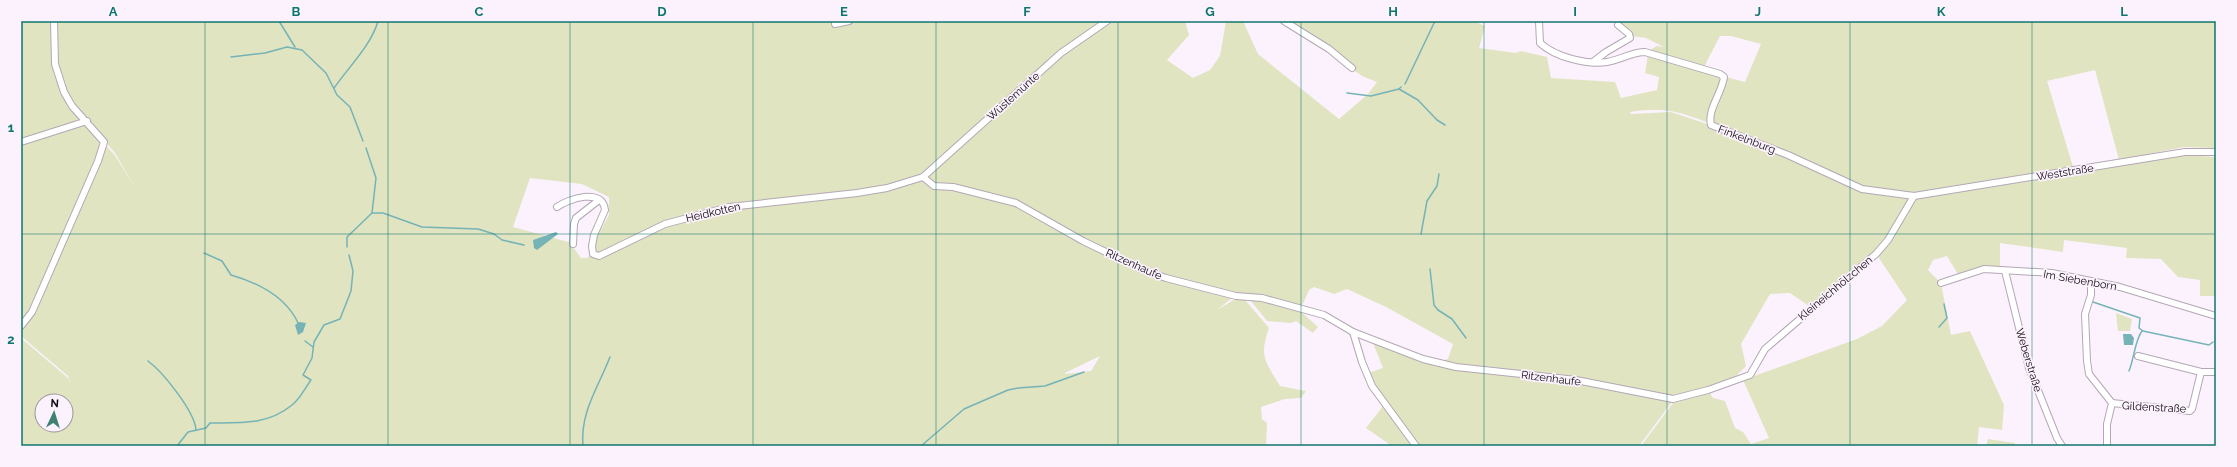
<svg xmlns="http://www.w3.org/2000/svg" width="2237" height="467" font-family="Raleway,sans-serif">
<rect width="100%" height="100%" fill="#fcf2fe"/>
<g fill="#e0e4c0" fill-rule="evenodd">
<path d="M21 21H53L52 39 63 92 83 120 21 141Z"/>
<path d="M56 21H1104L1007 100 921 174 890 187 920 181 1016 204 1143 272 1233 297 1217 310 1237 298 1245 300 1269 328C1259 357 1265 361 1280 386L1306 391 1301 398 1285 399 1261 407 1262 419 1267 423 1266 446H21V338L68 378 71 385 68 376 21 336V327L33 312 104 144 114 154 134 186 115 153 74 106 65 92 56 64ZM530 178 582 184 609 197V215L592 246 595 255 591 254 587 258H581L573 247 572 243 513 227ZM1100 356 1091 371 1065 374V373ZM42 401H66V425H42Z"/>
<path d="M1107 21H1185L1189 35 1167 60 1193 78 1210 70 1220 56 1226 21H1243L1258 54 1339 119 1368 94 1377 82 1362 76 1284 21H1473L1485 26 1479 48 1516 53 1521 51 1547 57 1551 78 1615 82 1621 98 1657 90 1659 77 1645 73 1648 54 1703 69 1722 78 1720 87 1706 122C1677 111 1662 107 1630 112L1631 114 1671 112 1707 124 1710 129 1788 157 1861 190 1908 196 1909 201 1886 238 1875 252 1809 306 1790 293 1770 294 1741 344 1746 366 1736 376 1669 400 1671 403 1639 446H1418L1374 386 1368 373 1383 368 1373 343C1397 353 1422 366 1448 359L1453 344 1386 307 1347 289 1334 294 1314 287 1309 290 1301 308 1165 276 1144 268 1084 238 1017 201 932 183 927 176 1041 70Z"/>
<path d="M1618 21H2216V148L2183 147 2119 160 2095 70 2047 81 2074 170 2185 155 2216 157V296H2200V280L2178 277 2161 259 2126 258 2127 248 2064 240 2063 252 2000 243V270L1984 269 1959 276 1947 256 1933 260 1928 270 1941 283 1951 335 1970 331 2004 405 2002 430 1979 427 1977 446H1641L1673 403 1709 392 1713 398 1725 401 1735 428 1743 432 1751 444 1769 438 1743 380 1857 339 1882 326 1907 300 1877 255 1914 202 1919 197 1914 193 1862 186 1713 125 1711 120 1726 77 1745 82 1761 44 1731 36H1720L1704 67 1648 51 1657 46 1664 47 1646 38 1631 36 1618 25Z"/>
<path d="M87 122 102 143 97 161 31 311 21 323V144Z"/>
<path d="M1254 299 1299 310 1318 327 1313 333 1296 321 1291 323 1267 321 1251 301Z"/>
<path d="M2116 313 2132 319 2130 331H2118Z"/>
<path d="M1384 405 1414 446H1387L1389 444 1366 428Z"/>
<path d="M1988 439 2015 443V446H1986Z"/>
</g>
<g fill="#75b3b7">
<path d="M556 232 558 234 537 250 534 248 533 240Z"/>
<path d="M299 322 306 323 303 332 298 335 295 325Z"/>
<path d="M2123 334H2131L2134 338 2133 345H2124Z"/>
</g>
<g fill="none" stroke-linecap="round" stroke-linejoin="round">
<g stroke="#75b3b7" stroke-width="1.5">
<path d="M279 21 295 47"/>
<path d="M231 57 265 53 287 47 302 50 326 73 337 95 350 107 363 141"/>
<path d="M1405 84 1435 21"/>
<path d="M1401 87 1399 89 1418 100 1437 120 1445 125"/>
<path d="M334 88C348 68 372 44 378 21"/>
<path d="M1347 93 1371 96 1399 89"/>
<path d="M372 213H383L422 227 478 229 494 234 502 240 524 245"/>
<path d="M1421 234 1427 201 1437 186 1439 174"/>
<path d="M347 247V237L372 213 376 178 366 148"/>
<path d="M204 253 222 261 231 275C259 283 287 297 299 325"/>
<path d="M1430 269 1434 305 1438 310 1452 319 1466 338"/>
<path d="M2093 302 2140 318 2139 328 2143 331 2209 345 2213 342"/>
<path d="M1939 327 1947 318 1944 304"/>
<path d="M305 341 313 347"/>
<path d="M148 361C163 372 195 412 196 430"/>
<path d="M2129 371C2134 359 2135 340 2142 331"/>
<path d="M177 446 188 432 206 428 210 423C240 423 268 425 292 405 300 399 305 388 311 380L303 375 312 358 314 342 324 325 340 319 351 291 353 271 349 255"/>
<path d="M583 446C580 412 598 388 610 357"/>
<path d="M904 446H910"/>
<path d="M921 446 964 409 1008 390 1018 388 1045 386 1084 372"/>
</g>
<g stroke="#b4a7b5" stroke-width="8">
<g id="minor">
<path d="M1284 21 1329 49 1352 68"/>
<path d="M1539 21 1540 43C1555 57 1587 65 1607 62 1620 60 1632 52 1645 52L1720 74 1724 77C1722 93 1707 110 1711 125L1788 155 1862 189 1914 196 2185 152H2216"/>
<path d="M835 24 849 21"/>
<path d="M1593 62 1606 52 1630 38 1629 34 1618 25"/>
<path d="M21 142 87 121"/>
<path d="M923 177 934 186 953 187 1016 203 1083 241 1143 270 1166 278 1236 296 1262 298 1324 315 1353 332 1423 359 1456 367 1576 380 1673 399 1708 390 1750 375 1765 349 1876 254 1888 240 1914 196"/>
<path d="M557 207C568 199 603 187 605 210L594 235 592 246 593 254 599 256 665 224 729 207 857 193 887 188 923 177 1061 53 1107 21"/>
<path d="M573 244 574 224 576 218 599 200"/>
<path d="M2005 271 2029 368 2057 438 2062 446"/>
<path d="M2091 281V295L2085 314 2087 361 2089 374 2112 403 2107 424V446"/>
<path d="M1941 283 1984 269 2052 273 2120 287 2216 316"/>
<path d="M21 326 32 312 98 161 104 142 72 106 64 92 55 64 54 21"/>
<path d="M1353 332 1362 362 1372 386 1416 446"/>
<path d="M2138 356 2201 372"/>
<path d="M2112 403 2190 411 2192 409 2201 372H2216"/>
</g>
</g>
<use href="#minor" stroke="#fff" stroke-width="6"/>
</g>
<path fill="none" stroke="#0f766e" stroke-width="1" stroke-opacity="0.55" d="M205 21V446M388 21V446M570 21V446M753 21V446M936 21V446M1118 21V446M1301 21V446M1484 21V446M1667 21V446M1850 21V446M2032 21V446M21 234H2216"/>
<g text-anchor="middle" stroke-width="3.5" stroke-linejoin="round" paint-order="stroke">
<g font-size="11" fill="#0f0b10" stroke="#fcf2fe">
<text transform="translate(1013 96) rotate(-42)" y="4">Wüstemünte</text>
<text transform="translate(1747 139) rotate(21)" y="4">Finkelnburg</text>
<text transform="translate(2065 172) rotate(-9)" y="4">Weststraße</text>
<text transform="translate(713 212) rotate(-13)" y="4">Heidkotten</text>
<text transform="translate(1134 264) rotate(24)" y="4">Ritzenhaufe</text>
<text transform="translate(2080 280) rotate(10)" y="4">Im Siebenborn</text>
<text transform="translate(1835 288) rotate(-40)" y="4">Kleineichhölzchen</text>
<text transform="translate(2029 360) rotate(73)" y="4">Weberstraße</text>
<text transform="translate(1551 378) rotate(7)" y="4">Ritzenhaufe</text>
<text transform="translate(2154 407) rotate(3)" y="4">Gildenstraße</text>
</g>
</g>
<rect width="2237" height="467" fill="none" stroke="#fcf2fe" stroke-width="44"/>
<g transform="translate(54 413) rotate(4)"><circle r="19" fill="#fcf2fe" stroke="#9d969f"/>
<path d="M0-3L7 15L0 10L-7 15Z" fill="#3e8072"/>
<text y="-6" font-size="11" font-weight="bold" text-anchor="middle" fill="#0f0b10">N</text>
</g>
<rect x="22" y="22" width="2193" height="423" fill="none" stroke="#0f766e" stroke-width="1.5"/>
<g font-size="13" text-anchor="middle" font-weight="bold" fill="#0f766e">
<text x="113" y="16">A</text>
<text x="296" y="16">B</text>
<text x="479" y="16">C</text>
<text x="662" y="16">D</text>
<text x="844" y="16">E</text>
<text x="1027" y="16">F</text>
<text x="1210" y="16">G</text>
<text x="1393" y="16">H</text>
<text x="1575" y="16">I</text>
<text x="1758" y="16">J</text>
<text x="1941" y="16">K</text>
<text x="2124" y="16">L</text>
<text x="11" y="132">1</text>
<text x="11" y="344">2</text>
</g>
</svg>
